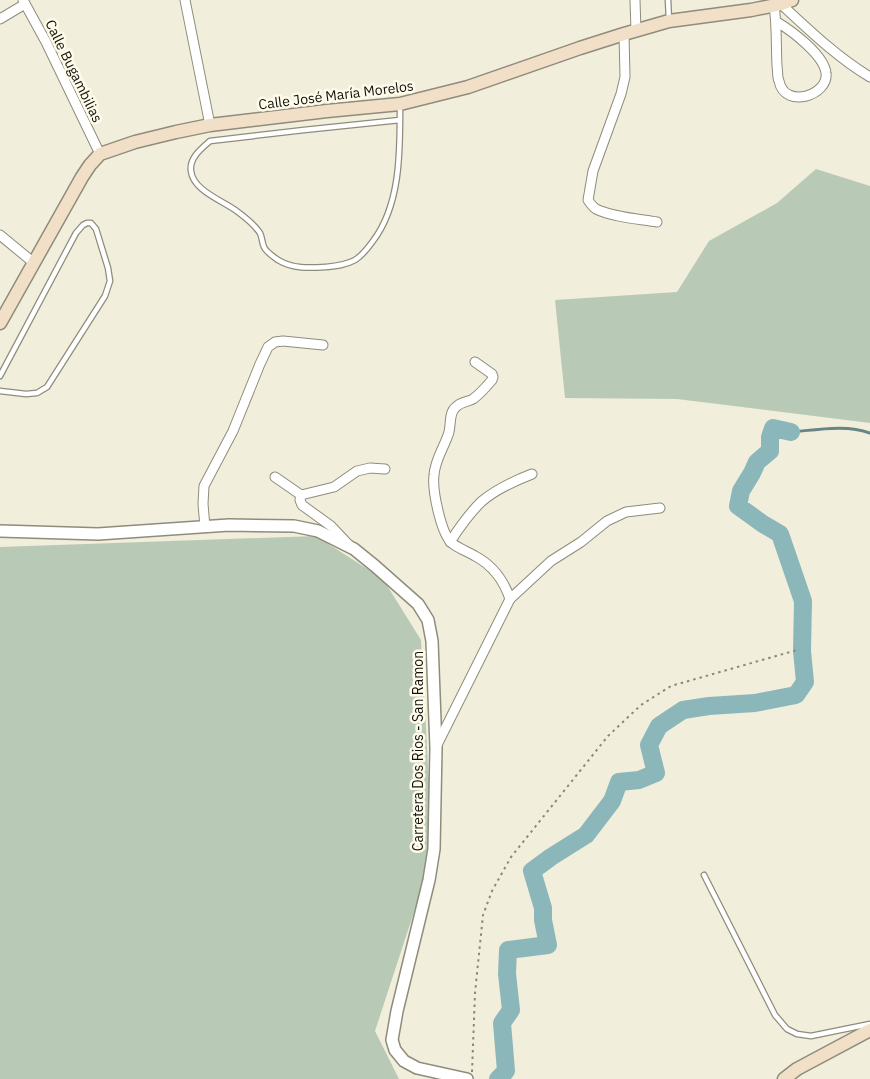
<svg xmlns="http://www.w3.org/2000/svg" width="870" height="1079" font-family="'IBM Plex Sans',sans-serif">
<rect width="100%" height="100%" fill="#f2eedc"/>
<g fill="#b8cab5">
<path d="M816 169 870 186V423L677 399 565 398 555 300 677 292 709 241 777 203Z"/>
<path d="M316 536 383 579 421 640 433 854 375 1031 399 1079H0V547Z"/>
</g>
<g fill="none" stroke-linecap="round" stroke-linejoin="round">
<path stroke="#678586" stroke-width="3" d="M791 432C815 430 847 424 870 433"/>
<path stroke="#8cb7ba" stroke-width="18" d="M498 1079 506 1071 502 1023 511 1010 507 974 508 950 548 945 543 920V908L532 871 551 857 586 835 612 801 619 782 639 780 656 773 649 745 659 726 683 710 709 706 755 703 796 695 805 682 802 651 803 601 780 534 763 524 738 506 741 491 752 473 757 462 770 451V437L773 428 791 432"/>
<g stroke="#8f8c7c" stroke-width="7">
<g id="service">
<path d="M668 0 669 20"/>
<path d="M400 120 304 130 210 141C202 148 189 158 191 171 193 191 224 201 238 212 246 218 254 224 260 233 262 237 262 243 264 247 266 252 274 257 278 260 293 269 309 268 326 267 336 266 346 265 355 260 363 255 368 248 373 241 401 204 400 150 400 106"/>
<path d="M0 376 76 233 83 225 87 223H91L96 229 108 268 110 281 105 296 47 387 37 393 26 394 0 391"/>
<path d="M704 875 775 1015 787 1029 797 1034 811 1036 870 1024"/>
</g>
</g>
<g stroke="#8f8c7c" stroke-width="11">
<g id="minor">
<path d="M23 0 46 42 100 154"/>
<path d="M185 0 210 125"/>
<path d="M635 0 636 31"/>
<path d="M781 4C809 30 837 57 870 77"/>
<path d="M774 5C777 25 776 46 777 66 778 71 777 77 779 81 785 110 829 95 826 73 824 55 792 31 777 22"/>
<path d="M0 19 25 4"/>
<path d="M624 34 625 77 621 94 593 171 588 200C590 203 593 207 596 209 612 217 639 219 657 222"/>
<path d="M0 235 34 263"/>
<path d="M475 362 492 374 493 377 492 380C486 387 480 394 473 399 468 402 460 402 456 407 449 412 451 424 449 432 445 446 435 459 434 475 432 490 441 534 452 543 459 549 467 551 475 556 492 565 504 581 510 599"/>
<path d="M275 477 301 495"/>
<path d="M301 495 334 487 357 471 370 468 385 469"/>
<path d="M301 495 300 500 302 505 331 526 349 545"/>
<path d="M205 527 203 504 204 486 233 431 260 364 268 347 275 342 283 341 323 345"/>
<path d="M450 542C459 528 469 514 481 502 496 489 514 481 532 474"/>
<path d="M436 747 510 599 551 561 581 542 607 521 626 512 660 508"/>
</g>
</g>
<g stroke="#8f8c7c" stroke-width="14">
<path id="tertiary" d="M0 531 98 534 229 525 294 526 318 531 354 549 375 566 418 604 428 620 432 641 436 748 434 849 429 880 397 1011 392 1040 395 1050 404 1061 417 1068 467 1079"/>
</g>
<g stroke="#8f8c7c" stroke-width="15">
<g id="secondary">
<path d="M0 323 82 177 90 165 100 154 135 142 176 132 210 125 327 111 400 104 468 87 580 48 624 34 669 21 751 10 781 4 792 0"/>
<path d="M784 1079 797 1069 870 1030"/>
</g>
</g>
<path stroke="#8a887b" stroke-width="2" stroke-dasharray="2.5 4" stroke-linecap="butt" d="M472 1072 475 993 483 915 492 891 511 857 608 736 641 705 671 686 797 650"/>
<use href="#service" stroke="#fff" stroke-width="4.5"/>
<use href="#minor" stroke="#fff" stroke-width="9"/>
<use href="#tertiary" stroke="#fff" stroke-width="11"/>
<use href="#secondary" stroke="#f1e0c7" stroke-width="12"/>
</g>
<g text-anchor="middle" stroke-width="5" stroke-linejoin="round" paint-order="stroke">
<g font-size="14" fill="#12110b" stroke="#fffbea">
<text transform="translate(74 71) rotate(64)" y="5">Calle Bugambilias</text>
<text transform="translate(336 95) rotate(-7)" y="5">Calle José María Morelos</text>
<text transform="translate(418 751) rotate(-90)" y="5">Carretera Dos Rios - San Ramon</text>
</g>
</g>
</svg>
